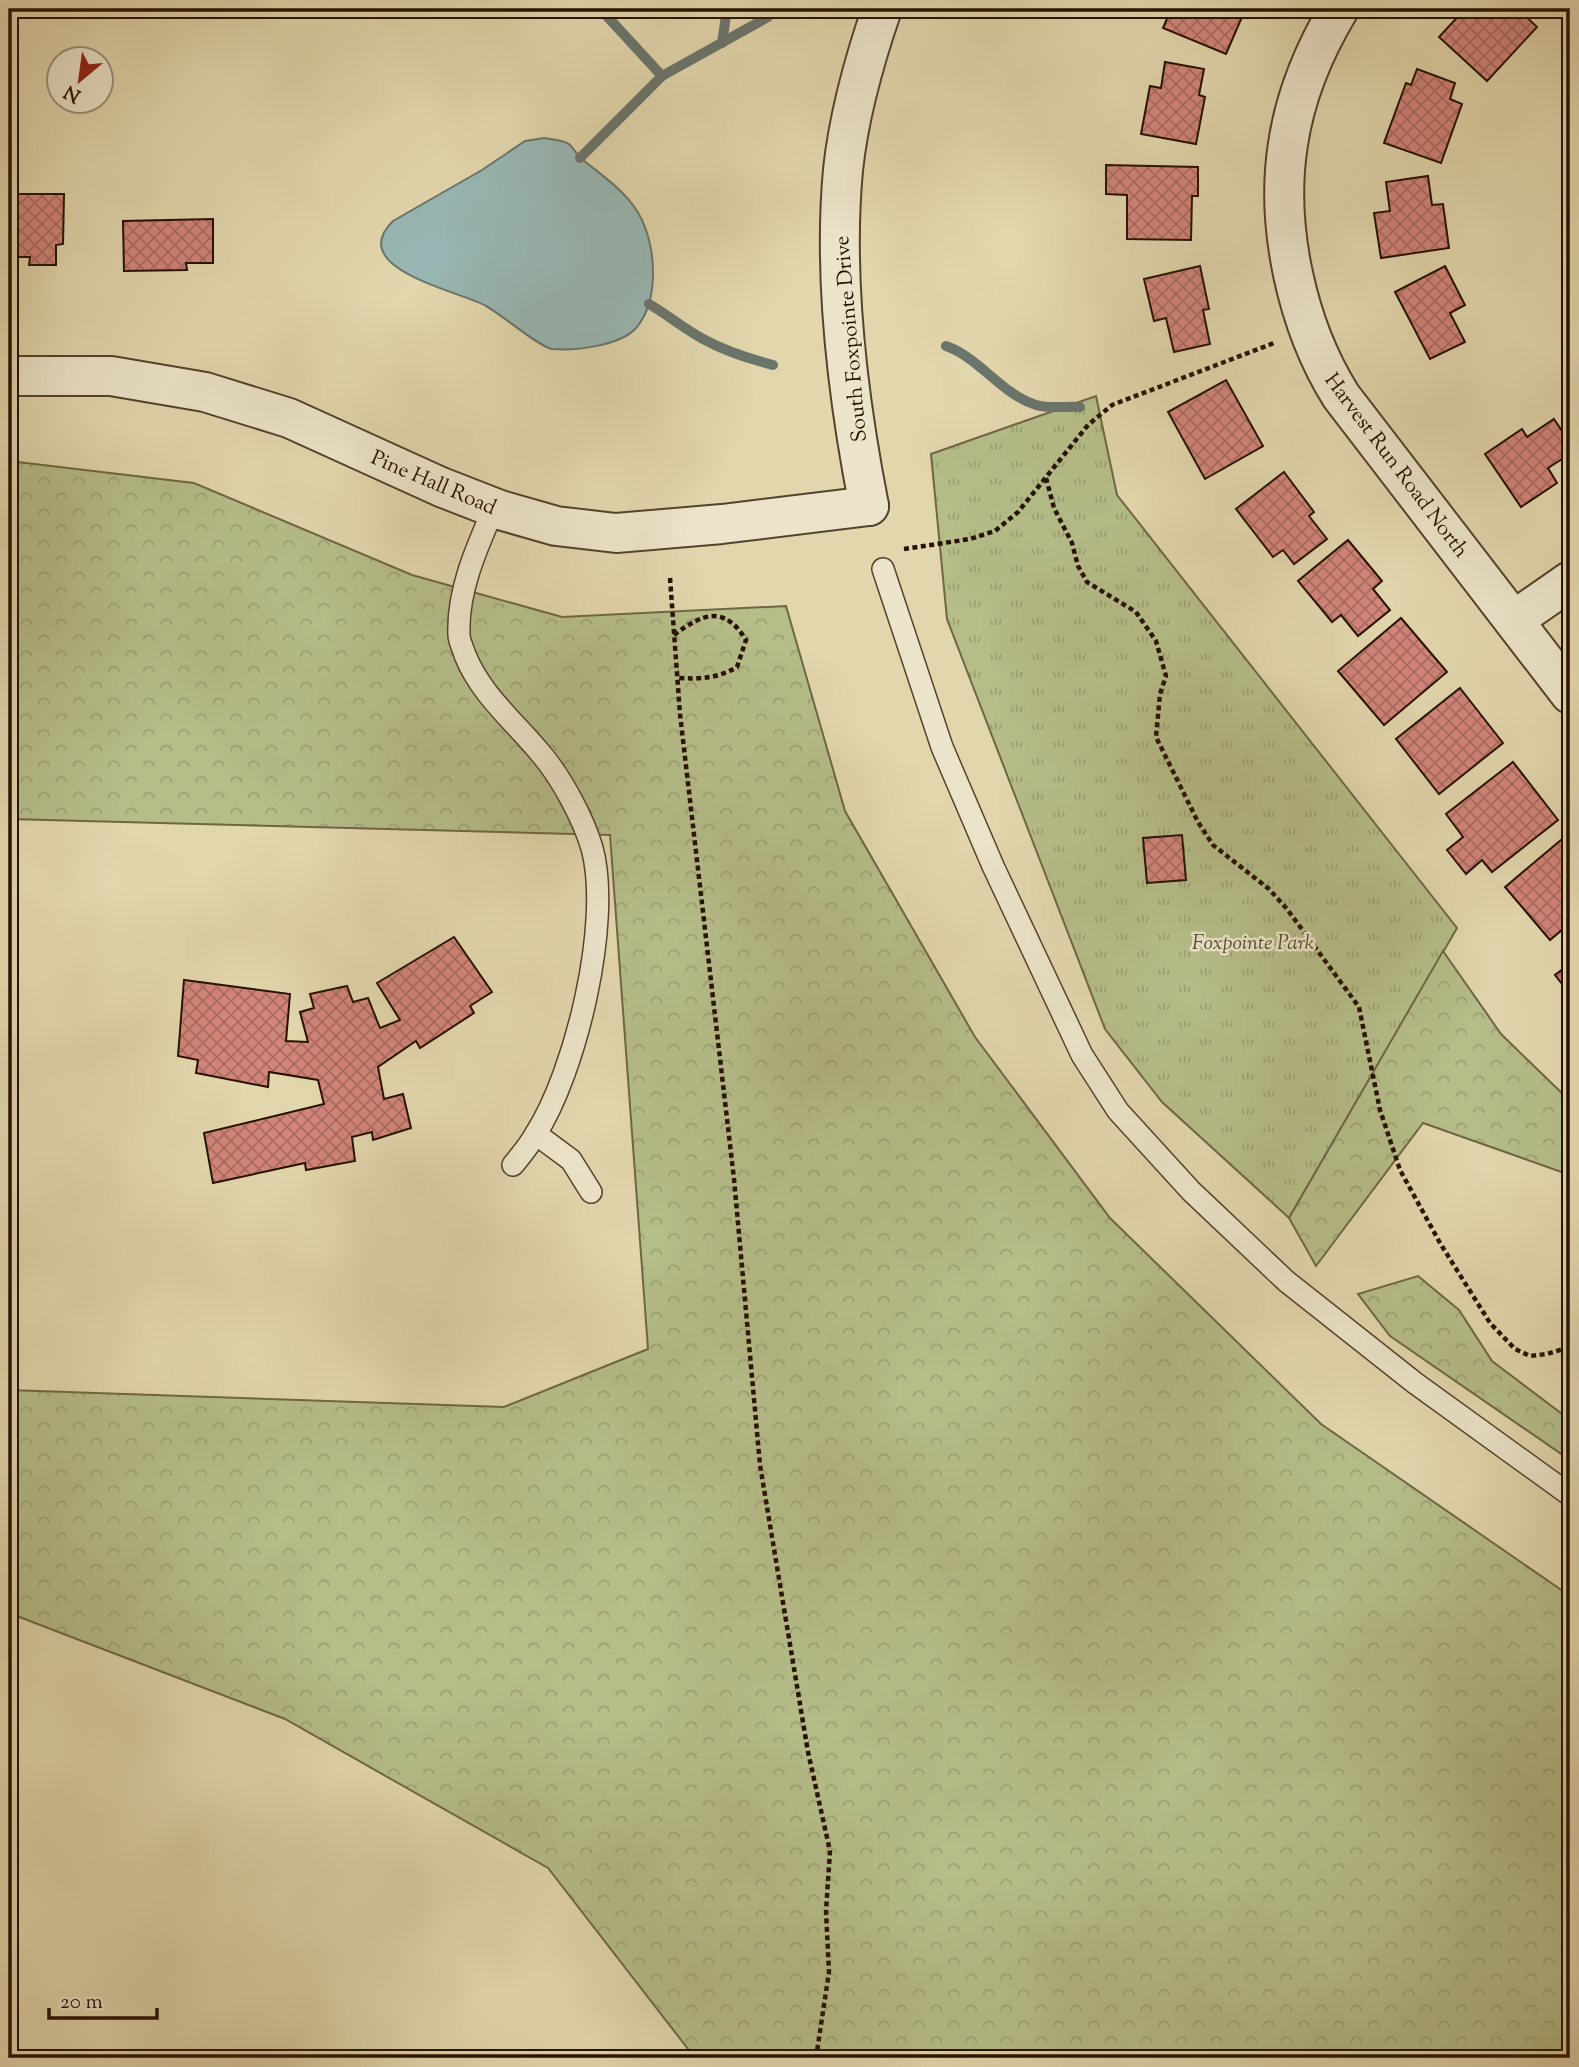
<svg xmlns="http://www.w3.org/2000/svg" width="1579" height="2067" font-family="'Sorts Mill Goudy',serif">
<defs>
<pattern id="grass-tufts" width="24" height="20" patternUnits="userSpaceOnUse" patternTransform="scale(1.75)"><rect width="24" height="20" fill="#b5bd89"/><path d="M3 7l-1-3M5 7V3M7 7l1-3M15 17l-1-3M17 17v-4M19 17l1-3" fill="none" stroke="#9ca174"/></pattern>
<pattern id="forest-crowns" width="20" height="18" patternUnits="userSpaceOnUse" patternTransform="scale(1.75)"><rect width="20" height="18" fill="#b5bd89"/><path d="M2 6a3 3 0 1 1 6 0M12 15a3 3 0 1 1 6 0" fill="none" stroke="#9ca174"/></pattern>
<pattern id="building-cross-hatch" width="8" height="8" patternUnits="userSpaceOnUse" patternTransform="scale(1.75)"><rect width="8" height="8" fill="#d2857a"/><path d="M0 0l8 8M0 8l8-8" fill="none" stroke="#aa6b62"/></pattern>
</defs>
<rect width="100%" height="100%" fill="#e2d6ad"/>
<filter id="stains"><feTurbulence type="fractalNoise" baseFrequency=".00286" numOctaves="4"/><feColorMatrix values="0 0 0 0 .2 0 0 0 0 .09 0 0 0 0 .02 0 0 0 .5 -.17"/></filter>
<radialGradient id="worn" r=".72"><stop offset=".6" stop-color="#630" stop-opacity="0"/><stop offset="1" stop-color="#630" stop-opacity=".3"/></radialGradient>
<path fill="url(#grass-tufts)" stroke="#6e6744" stroke-width="2" d="M1096 396 1117 495 1457 928 1289 1218 1162 1102 1105 1029 947 619 931 454Z"/>
<g fill="url(#forest-crowns)" stroke="#6e6744" stroke-width="2">
<path d="M9 461 194 483 412 575 562 617 786 606 845 811 975 1037 1110 1218 1321 1424 1570 1596V2058H695L548 1868 285 1719 9 1613V1390L504 1407 648 1349 610 835 9 819Z"/>
<path d="M1443 951 1501 1034 1570 1101V1175L1423 1123 1316 1266 1289 1218Z"/>
<path d="M1418 1276 1459 1310 1492 1361 1570 1420V1460L1390 1336 1358 1294Z"/>
</g>
<path fill="#98b7b4" stroke="#6a756c" stroke-width="2" d="M544 138C551 139 563 140 569 144 574 149 578 156 583 160 604 177 630 194 642 220 656 251 659 299 637 327 621 346 575 351 552 349 539 347 501 314 486 306 460 291 344 269 393 221L482 170 525 141Z"/>
<g fill="none" stroke-linecap="round" stroke-linejoin="round">
<g stroke="#6a756c" stroke-width="10">
<path d="M605 14 662 76"/>
<path d="M722 43 727 9"/>
<path d="M580 158 662 76 768 17"/>
<path d="M649 304C668 315 686 330 705 340 727 352 750 359 773 365"/>
<path d="M946 346C980 358 1001 394 1036 405 1048 409 1067 406 1080 407"/>
</g>
</g>
<g fill="url(#building-cross-hatch)" stroke="#261100" stroke-width="2">
<path d="M1171 9H1235L1233 13 1242 17 1226 54 1163 28Z"/>
<path d="M1465 9H1518L1537 27 1487 81 1439 37Z"/>
<path d="M1165 62 1204 69 1199 95 1205 97 1196 144 1141 134 1150 86 1161 88Z"/>
<path d="M1417 69 1455 83 1450 99 1462 104 1441 163 1384 143 1406 83 1411 85Z"/>
<path d="M1106 165 1198 167V196H1192L1191 240 1127 239V195L1106 194Z"/>
<path d="M1428 176 1432 205 1443 204 1449 248 1381 258 1374 213 1390 211 1386 182Z"/>
<path d="M9 194H64L63 244 56 245V265H29L30 257H9Z"/>
<path d="M213 219V263H186L187 270 124 271 123 221Z"/>
<path d="M1200 266 1209 309 1203 310 1210 344 1174 352 1166 318 1154 321 1144 279Z"/>
<path d="M1445 266 1465 305 1450 313 1465 342 1430 359 1395 292Z"/>
<path d="M1226 380 1263 446 1205 479 1168 412Z"/>
<path d="M1554 419 1570 443V454L1548 468 1557 483 1521 507 1485 454 1522 429 1527 437Z"/>
<path d="M1284 472 1314 512 1309 516 1327 539 1294 564 1283 550 1273 557 1236 509Z"/>
<path d="M1348 540 1382 581 1373 589 1390 610 1358 636 1341 615 1332 622 1298 581Z"/>
<path d="M1401 618 1447 672 1384 725 1338 671Z"/>
<path d="M1460 688 1503 743 1439 794 1396 739Z"/>
<path d="M1513 762 1558 820 1492 872 1482 860 1466 874 1447 850 1463 837 1446 814Z"/>
<path d="M1182 835 1186 880 1147 883 1143 838Z"/>
<path d="M1567 835 1570 839V923L1550 940 1505 887Z"/>
<path d="M454 937 492 992 470 1006 474 1013 420 1048 416 1041 378 1067 384 1099 403 1094 411 1128 373 1140 372 1132 352 1137 355 1161 306 1170 305 1163 213 1183 204 1133 324 1104 318 1080 269 1072 268 1087 196 1073 198 1060 178 1056 184 980 290 994 286 1041 308 1042 300 1012 314 1008 310 994 347 986 353 1002 368 998 380 1028 400 1020 377 983Z"/>
<path d="M1570 950V994L1555 975 1568 965 1562 956Z"/>
</g>
<g fill="none" stroke-linecap="round" stroke-linejoin="round">
<g stroke="#55422b" stroke-width="24">
<g id="service">
<path d="M494 508C477 547 457 591 459 635 459 641 463 648 465 655 481 695 515 722 542 755 562 779 583 818 592 848 612 921 576 1072 535 1135 529 1146 521 1155 513 1165"/>
<path d="M883 569 942 747 993 866 1082 1055 1118 1111 1191 1191 1286 1281 1415 1383 1570 1495"/>
<path d="M536 1134 571 1160 591 1192"/>
</g>
</g>
<g stroke="#55422b" stroke-width="42">
<g id="minor">
<path d="M1339 9C1315 49 1295 97 1288 144 1275 226 1297 326 1341 396L1570 694"/>
<path d="M869 506C848 399 833 278 843 170 849 114 864 61 882 9"/>
<path d="M1514 620 1570 581"/>
</g>
</g>
<g stroke="#55422b" stroke-width="42">
<path id="tertiary" d="M9 376H111L205 392 289 418 441 487 500 510 556 526 616 533 722 524 869 506"/>
</g>
<g stroke="#261100" stroke-width="4.5" stroke-dasharray="5 3.5" stroke-linecap="butt">
<path d="M1046 478 1054 508 1072 543 1078 566 1087 582 1136 612 1156 641 1166 676 1160 694 1156 737 1198 822 1213 845 1269 889 1287 909 1359 1007 1380 1110 1400 1170 1440 1243 1490 1323 1515 1349 1530 1356 1547 1354 1570 1347"/>
<path d="M904 549 970 539 995 531 1018 512 1088 425 1112 405 1274 343"/>
<path d="M670 578 680 714 734 1179 760 1465 808 1752 830 1851 826 1911 829 1972 816 2058"/>
<path d="M674 635C702 614 724 604 746 640L737 667C716 679 700 679 677 678"/>
</g>
<use href="#service" stroke="#ece4ca" stroke-width="21"/>
<use href="#minor" stroke="#ece4ca" stroke-width="38"/>
<use href="#tertiary" stroke="#ece4ca" stroke-width="38"/>
</g>
<g text-anchor="middle" stroke-width="5" stroke-linejoin="round" paint-order="stroke">
<g font-size="21" fill="#261100" stroke="#ece4ca">
<text transform="translate(850 339) rotate(-95)" y="7">South Foxpointe Drive</text>
<text transform="translate(1397 465) rotate(53)" y="7">Harvest Run Road North</text>
<text transform="translate(434 482) rotate(23)" y="7">Pine Hall Road</text>
</g>
<g font-size="21" font-style="italic" fill="#584d30" stroke="#ece4ca">
<text x="1253" y="949">Foxpointe Park</text>
</g>
</g>
<rect width="1579" height="2067" fill="none" stroke="#e2d6ad" stroke-width="35"/>
<rect x="10" y="10" width="1558" height="2046" fill="none" stroke="#261100" stroke-width="3.5"/>
<rect x="18" y="18" width="1544" height="2032" fill="none" stroke="#261100" stroke-width="2"/>
<g transform="translate(80 80) rotate(209)"><circle r="33" fill="#ece4ca" stroke="#9d9079" stroke-width="2"/>
<path d="M0-5L12 26L0 18L-12 26Z" fill="#8f2418"/>
<text y="-10" font-size="19" font-weight="bold" text-anchor="middle" fill="#261100">N</text>
</g>
<path d="M49 2008v10h108v-10" fill="none" stroke="#261100" stroke-width="3.5"/>
<text x="60" y="2008" font-size="21" fill="#261100" stroke="#ece4ca" stroke-width="5" paint-order="stroke">20 m</text>
<rect width="100%" height="100%" filter="url(#stains)"/>
<rect width="100%" height="100%" fill="url(#worn)"/>
</svg>
